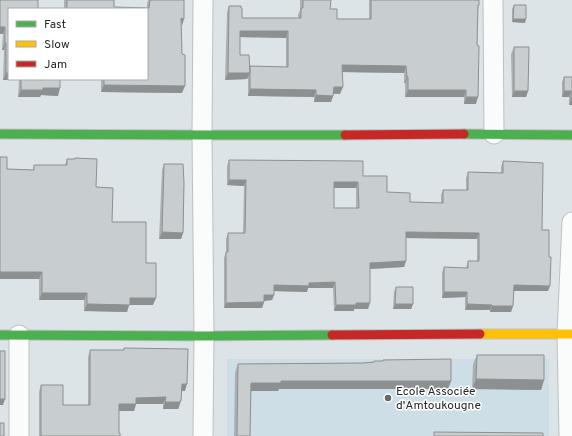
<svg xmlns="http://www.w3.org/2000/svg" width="572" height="436" font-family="Overpass,sans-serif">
<rect width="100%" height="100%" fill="#dce4e7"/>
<rect fill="#cddee7" x="227" y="359" width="322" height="77"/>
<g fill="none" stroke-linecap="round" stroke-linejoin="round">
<g stroke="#bec0c0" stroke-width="21">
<g id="street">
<path d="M493 0 494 134"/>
<path d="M19 436V335"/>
<path d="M203 436 204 336 202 135 203 0"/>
<path d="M569 436 567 334 572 222"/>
</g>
</g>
<g stroke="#bec0c0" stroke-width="11">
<g id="fast">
<path d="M0 134 202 135H345"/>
<path d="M464 134 572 135"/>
<path d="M0 335 204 336 332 335"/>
</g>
</g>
<g stroke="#bec0c0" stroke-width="11">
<path id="slow" d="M480 334H572"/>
</g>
<g stroke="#bec0c0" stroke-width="11">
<g id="jam">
<path d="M345 135 464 134"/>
<path d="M332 335 480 334"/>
</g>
</g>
<use href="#street" stroke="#fafbfb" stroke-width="19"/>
<use href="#fast" stroke="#4caf50" stroke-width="9"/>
<use href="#slow" stroke="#ffc107" stroke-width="9"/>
<use href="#jam" stroke="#c62828" stroke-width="9"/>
</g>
<g fill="#acb0b2" fill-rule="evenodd">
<path d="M0 0H38L9 79H60L58 96 41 95 40 97H18L19 80H3L4 50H2L3 34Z"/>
<path d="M64 0H114V7L147 8V4L148 0H184L181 26 182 93 101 92V79H147V9H64Z"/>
<path d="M300 0H331L330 9 337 19H369V0H479V5L478 9 476 104H464V97H405V83H404V73L342 72 340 94H333V96L331 102H314V97L248 96V78L247 79 225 80 227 12 229 6 241 8 242 18H298V15L300 10ZM240 37 286 38V67L250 66V68L240 55Z"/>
<path d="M514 5 525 23 512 22V9Z"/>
<path d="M514 47 528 91 526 97H512L511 54Z"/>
<path d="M564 77H572V105H569V97H562V82Z"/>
<path d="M67 159 96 187 112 222 146 263 153 305H129L127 312 84 311V300H39V279L7 169 33 170 34 165H65Z"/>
<path d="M229 160 363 176 387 192 410 202 441 203V195L443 190H466V178L468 172 501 173V167L503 161 542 230 548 291H514L513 306 511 312H490V310H465V297L442 298V273L444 267 466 268 468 261H477V239L406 238V261L404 267 370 269 368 309H354V311H334L333 288H308L307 292 274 291V295L272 300 264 301V302L262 308H224V258L226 252V239L228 233H243L244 186 227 185V166ZM334 188H356V208H334Z"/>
<path d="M164 164 184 183 183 233 181 239H159L162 170Z"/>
<path d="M396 287 413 304 411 309H393L394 292Z"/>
<path d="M124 348 185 391H182L179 408 178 409H163V404H136L134 411H119V433L120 436H39V392L41 385 63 405H88V357L90 350H123Z"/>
<path d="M477 355 544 380 541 390 472 389 473 364Z"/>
<path d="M383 361 451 381 448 389H279L278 391H251L250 436H234L235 372 238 364 364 363Z"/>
</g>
<g fill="#8c9091">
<path d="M181 18 184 19 182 26Z"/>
<path d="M513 19H526L525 23 512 22Z"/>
<path d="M0 27H5L3 34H0Z"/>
<path d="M240 31H288L286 38 238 37Z"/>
<path d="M5 43H6L4 50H2Z"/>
<path d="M342 65 406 66 404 73 340 72Z"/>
<path d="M6 73H9V79H19V80H3Z"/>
<path d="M228 73H250L247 79 225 80Z"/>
<path d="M407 77H408L405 83H404Z"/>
<path d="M104 85 185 86 182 93 101 92Z"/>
<path d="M334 87H343L340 94 331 93Z"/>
<path d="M43 88H60L58 96 41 95 40 97H18L21 90Z"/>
<path d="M250 89 316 90 314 97 248 96Z"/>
<path d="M408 90H466L464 97H405Z"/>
<path d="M514 91H528L526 97H512Z"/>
<path d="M564 91H571L569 97H562Z"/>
<path d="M316 95 333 96 331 102H314Z"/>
<path d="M466 97H478L476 104H464Z"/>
<path d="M571 99H572V105H569Z"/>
<path d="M229 180H246L244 186 227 185Z"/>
<path d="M334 182H358L356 188H332Z"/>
<path d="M162 232 183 233 181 239H159Z"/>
<path d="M406 232 479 233 477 239 404 238Z"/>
<path d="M406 261 404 267 368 269 370 263Z"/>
<path d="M0 272H42L39 279H0Z"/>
<path d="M335 282 333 288H308L307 292 272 291 274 285 309 283Z"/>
<path d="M514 285 550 286 548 291H512Z"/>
<path d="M444 292H467L465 297 442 298Z"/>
<path d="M42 293H87L84 300H39Z"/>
<path d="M264 295H274L272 300 262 301Z"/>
<path d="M130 298H156L153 305H129L127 312 84 311 87 304Z"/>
<path d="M264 302 262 308H224L226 303Z"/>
<path d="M356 303H370L368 309H354V311H334L336 305Z"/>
<path d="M395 304H413L411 309H393Z"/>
<path d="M467 304 492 305 490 310H465Z"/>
<path d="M492 306H513L511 312H490Z"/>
<path d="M476 379 544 380 541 390 472 389Z"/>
<path d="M281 381H451L448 389H279L278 391H248L251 383Z"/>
<path d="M182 384H187L185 391H179Z"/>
<path d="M166 397 163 404H136L134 411H117L119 404 136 398Z"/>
<path d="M0 399H5L3 405H0Z"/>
<path d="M181 401 178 409H163L165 402Z"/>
</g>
<g fill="#c8cdcf" stroke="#8c9091" fill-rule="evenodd">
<path d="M0 0H38V9H9V73H6V43H5V27H0Z"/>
<path d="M67 0H114V7L149 8 150 0H184V19L181 18 182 54 185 55V86L104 85V79H147V9H67Z"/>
<path d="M303 0H331L330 9H337V19H371V0H479V5H478L477 45 479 46 478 97H466V90H408V77H407L406 66 342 65 343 87H334L333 96 316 95V90L250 89V66L288 67V31H240V55H249L250 73H228L229 6H241V8H242V18H301V8H303Z"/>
<path d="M514 5H526V19H513Z"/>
<path d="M514 47H529L528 91H514Z"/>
<path d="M564 77H572V99H571V91H564Z"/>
<path d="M21 79H60V88H43V90H21Z"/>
<path d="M0 157H7V169L34 170V165H67V159H75V158L97 159 96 187 113 188 112 222H146V263H156V298H130V305L87 304V293H42V272H0Z"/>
<path d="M229 160 363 161V176H387V192L410 193V202L443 203V190H468V172L503 173V161L543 163 542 230H549V257H551L550 286 514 285 513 306H492V305L467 304V292H444V267L468 268V261H479V233L406 232V261L370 263V303H356V305H336L335 282 309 283V286L274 285V295H264V302L226 303V252H228V233H245L246 180H229ZM334 182H358L359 208H334Z"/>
<path d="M164 164H183L184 183 183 233 162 232Z"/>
<path d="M396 287H413V304H395Z"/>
<path d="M124 348 188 349 187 384H182L181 401H180V402H165L166 397 136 398V404H119V433H120V436H41V385H63V405H90V350H124Z"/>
<rect x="0" y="351" width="5" height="48"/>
<path d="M477 355H544V380L476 379Z"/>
<path d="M451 359V381H281V383H251L250 436H237L238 364 364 363 374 362V361H383V360Z"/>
<rect x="0" y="423" width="4" height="13"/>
<path d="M434 432 543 433V436H434Z"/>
</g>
<circle fill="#676a6b" stroke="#fff" stroke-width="1.5" cx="388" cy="398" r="4"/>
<g text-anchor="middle" stroke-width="3" stroke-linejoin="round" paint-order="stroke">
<g font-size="12" fill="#282828" stroke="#fff" text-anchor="start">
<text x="396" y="395">Ecole Associée<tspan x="396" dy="14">d'Amtoukougne</tspan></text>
</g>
</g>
<rect x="8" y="8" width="140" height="72" fill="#ffffff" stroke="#a9a9a9"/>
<rect x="16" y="21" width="20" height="6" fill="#4caf50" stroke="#a9a9a9"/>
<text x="44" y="28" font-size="12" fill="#282828">Fast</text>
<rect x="16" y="41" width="20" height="6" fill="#ffc107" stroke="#a9a9a9"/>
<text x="44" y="48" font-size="12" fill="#282828">Slow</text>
<rect x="16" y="61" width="20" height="6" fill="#c62828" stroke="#a9a9a9"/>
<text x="44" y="68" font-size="12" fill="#282828">Jam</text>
</svg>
